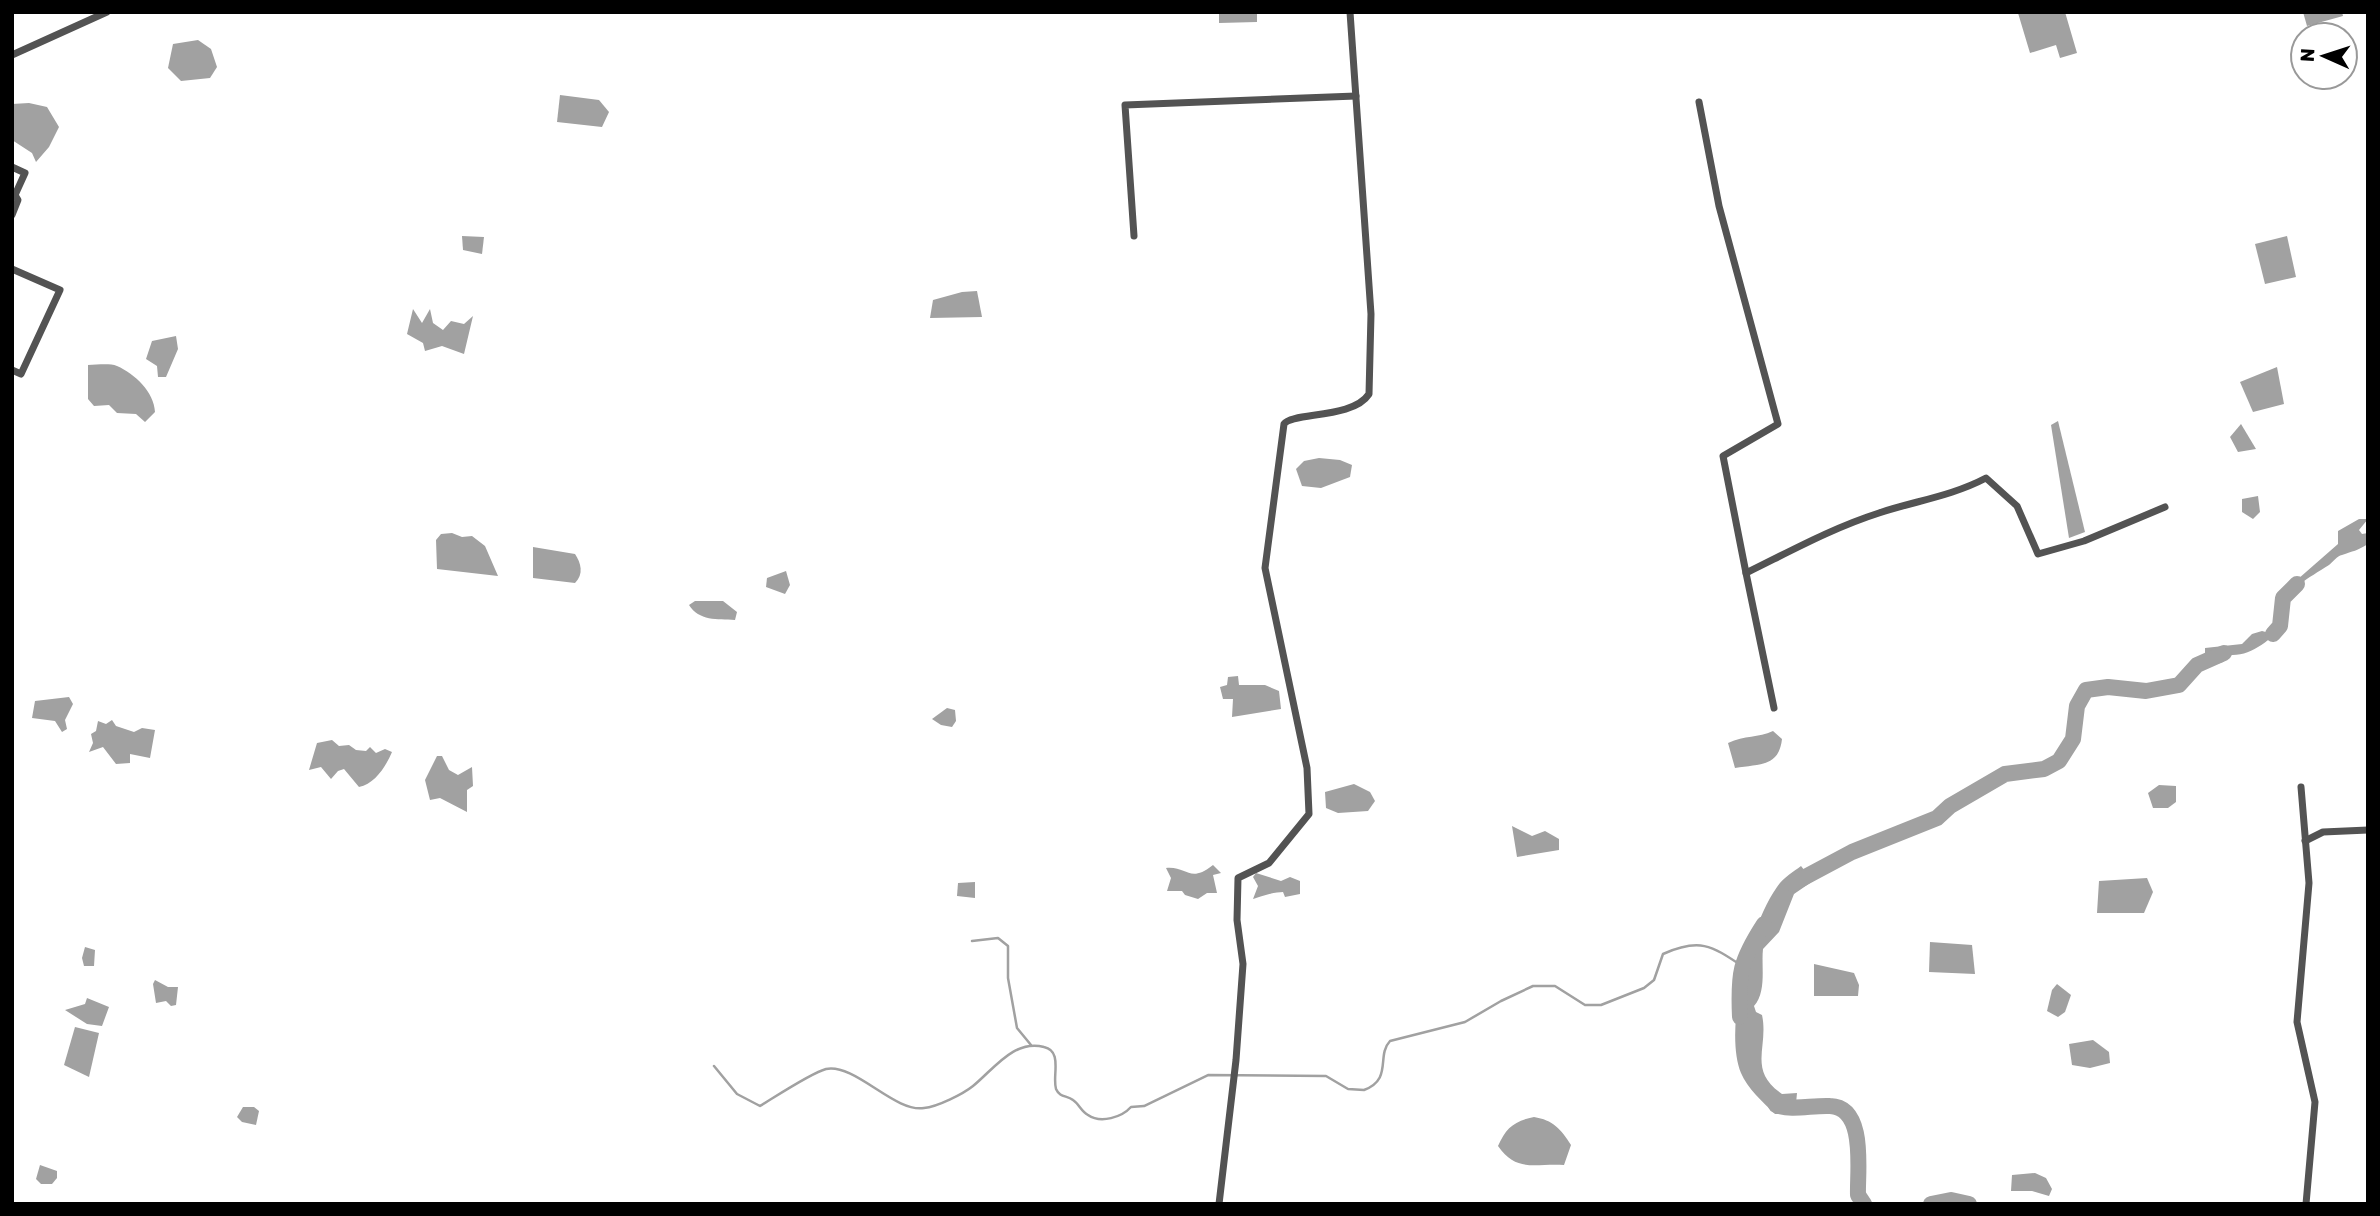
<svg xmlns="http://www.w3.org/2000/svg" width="2380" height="1216" font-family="Rubik,sans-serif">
<rect width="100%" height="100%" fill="#fff"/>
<g fill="#a1a1a1">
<path d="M1219 12H1257V22L1219 23Z"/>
<path d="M2065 12 2077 53 2060 58 2056 45 2030 53 2018 13Z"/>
<path d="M2303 12H2342L2343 16 2307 26Z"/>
<path d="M198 40 211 49 217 67 210 78 181 81 168 68 173 44Z"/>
<path d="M560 95 599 100 609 112 602 127 557 122Z"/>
<path d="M29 103 47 107 59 127 49 147 36 162 32 153 12 140V104Z"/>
<path d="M462 236 484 237 482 254 463 250Z"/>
<path d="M2287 236 2296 277 2265 284 2255 244Z"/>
<path d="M977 291 982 317 930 318 933 300 962 292Z"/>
<path d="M413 309 422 323 430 309 433 323 443 330 451 321 464 324 473 316 464 354 442 346 425 351 423 343 407 334Z"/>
<path d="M176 336 178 349 166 377H158L157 366 146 359 152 341Z"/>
<path d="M88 365C97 365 109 363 117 366 135 374 154 392 155 412L145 422 136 414 117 413 109 405 94 406 88 399Z"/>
<path d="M2277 367 2284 404 2253 412 2240 382Z"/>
<path d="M2058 421 2085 532 2069 538 2051 425Z"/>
<path d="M2241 424 2256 449 2238 452 2230 437Z"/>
<path d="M1319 458 1340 460 1352 465 1350 477 1321 488 1302 486 1296 469 1304 461Z"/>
<path d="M2258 496 2260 512 2253 519 2242 512V499Z"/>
<path d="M2359 519H2368L2359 530 2362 534 2368 533V544C2357 551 2353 551 2342 555 2337 556 2333 562 2329 565 2303 582 2284 588 2285 624 2271 639 2252 656 2231 655L2223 662 2205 668V648L2242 644 2252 634 2262 631 2273 634 2281 620 2282 593 2338 544V531Z"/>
<path d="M452 533 462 537 472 536 485 546 498 576 437 569 436 540 441 534Z"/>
<path d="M533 547 575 554C581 563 584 574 575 583L533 578Z"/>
<path d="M786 571 790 585 785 594 766 587 767 578Z"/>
<path d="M695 601H723L737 612 735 620C717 619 699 621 689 605Z"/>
<path d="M1238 676 1239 685H1265L1279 691 1281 709 1232 717 1233 699H1223L1220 687 1227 685 1228 677Z"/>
<path d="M69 697 73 704 65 720 67 729 62 732 55 721 32 718 35 701Z"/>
<path d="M947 708 955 710 956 721 952 727 941 725 932 719Z"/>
<path d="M112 720 116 726 134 732 142 728 155 730 150 758 130 754V763L116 764 103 747 89 752 93 743 91 734 96 731 98 721 106 724Z"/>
<path d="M1773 731 1782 739C1779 767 1759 764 1735 768L1728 743C1745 735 1758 738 1773 731Z"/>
<path d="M332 740 339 746 349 745 356 750 366 751 370 747 376 753 385 749 392 752C386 766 375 784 359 787L344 769 338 771 331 779 321 767 309 770 317 743Z"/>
<path d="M437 756H442L449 770 458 775 472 767 473 786 467 790V812L440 798 430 800 425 780Z"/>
<path d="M1354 784 1370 792 1375 801 1368 811 1338 813 1326 808 1325 792Z"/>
<path d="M2159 785 2176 786V802L2168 808H2153L2148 793Z"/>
<path d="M1512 826 1532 836 1545 831 1559 839V850L1517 857Z"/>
<path d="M1213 865 1221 873 1213 875 1217 893H1207L1198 899 1185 895 1182 891H1167L1171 878 1166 868C1188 866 1189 884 1213 865Z"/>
<path d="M1801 866 1813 881 1794 894 1779 932 1763 949C1761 966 1767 991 1754 1006L1756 1012 1762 1015C1769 1047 1747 1070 1782 1094L1797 1093 1795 1114H1775C1763 1102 1747 1088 1741 1073 1723 1029 1750 924 1777 887 1783 878 1793 872 1801 866Z"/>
<path d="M1256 873 1281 881 1290 877 1300 881V894L1285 897 1283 892C1275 892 1260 896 1253 899L1258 886 1253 877Z"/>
<path d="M2147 878 2153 892 2144 913H2097L2099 881Z"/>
<path d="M975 882V898L957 896 958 883Z"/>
<path d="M1930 942 1972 945 1975 974 1929 972Z"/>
<path d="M85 947 95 950 94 966H84L82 958Z"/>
<path d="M1814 964 1854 973 1859 985 1858 996H1814Z"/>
<path d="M155 980 168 987H178L176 1005 171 1006 166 1001 156 1003 153 984Z"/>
<path d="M2057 984 2071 995 2065 1012 2058 1017 2047 1011 2052 990Z"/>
<path d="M87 998 109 1007 102 1026 87 1024 65 1010 85 1004Z"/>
<path d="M75 1027 99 1033 89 1077 64 1065Z"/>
<path d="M2093 1040 2109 1052 2110 1063 2090 1068 2072 1065 2069 1044Z"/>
<path d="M243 1107H254L259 1111 256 1125 242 1122 237 1117Z"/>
<path d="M1534 1117C1553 1120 1561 1129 1571 1145L1564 1165C1535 1163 1517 1173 1498 1146 1506 1128 1514 1121 1534 1117Z"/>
<path d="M40 1165 57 1171V1178L52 1184H41L36 1179Z"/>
<path d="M2035 1173 2046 1178 2052 1189 2049 1196 2032 1191H2011L2012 1175Z"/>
</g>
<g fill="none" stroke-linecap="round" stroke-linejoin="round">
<g stroke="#a1a1a1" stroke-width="2.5">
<path d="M972 941 998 938 1008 946V978L1017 1028 1031 1045"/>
<path d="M714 1066 737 1094 760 1106C775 1097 811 1073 826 1069 855 1063 895 1113 924 1108 937 1107 963 1094 973 1086 994 1069 1014 1039 1044 1047 1063 1051 1052 1076 1056 1089 1060 1098 1067 1095 1073 1100 1079 1104 1081 1111 1088 1115 1101 1124 1122 1117 1131 1107L1144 1106 1208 1075 1326 1076 1348 1089 1364 1090C1393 1079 1376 1056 1390 1041L1465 1022 1501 1001 1533 986H1555L1585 1005H1601L1644 988 1654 980 1663 954C1699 938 1711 945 1742 966"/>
</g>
<g stroke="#a1a1a1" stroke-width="16">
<path d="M2273 634 2280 626 2283 598 2297 584"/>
<path d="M1792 884 1852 852 1937 818 1950 806 2005 774 2044 769 2059 761 2073 739 2077 706 2086 690 2108 687 2146 691 2179 685 2197 665 2224 653"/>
<path d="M1740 1017C1738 973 1740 961 1764 924"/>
<path d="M1776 1105C1792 1111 1812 1105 1830 1106 1867 1107 1857 1173 1858 1195L1864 1204"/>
<path d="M1931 1204 1951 1200 1969 1204"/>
</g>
<g stroke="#535353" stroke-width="7">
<path d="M12 55 107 12"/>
<path d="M1699 102 1719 206 1778 424 1723 456 1746 573C1789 552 1832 528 1879 513 1915 501 1952 496 1986 478L2017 506 2038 554 2084 541 2165 507"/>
<path d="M12 167 25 173 15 195 18 200 12 215"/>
<path d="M1134 236 1125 105 1356 96"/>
<path d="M12 269 60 290 21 374 12 370"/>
<path d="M1746 573 1774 708"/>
<path d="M2301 787 2309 883 2297 1022 2315 1102 2306 1204"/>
<path d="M2305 841 2323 832 2368 830"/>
<path d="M1219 1204 1236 1060 1243 964 1237 920 1238 878 1269 863 1309 814 1307 768 1265 568 1284 424C1292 412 1353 419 1369 394L1371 314 1350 12"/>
</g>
</g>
<rect width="2380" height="1216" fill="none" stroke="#000000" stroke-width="28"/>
<g transform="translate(2324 56) rotate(273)"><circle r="33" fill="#ffffff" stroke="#999999" stroke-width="2"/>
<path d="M0-5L12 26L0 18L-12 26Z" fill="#000000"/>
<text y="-10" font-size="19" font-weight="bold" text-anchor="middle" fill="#000000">N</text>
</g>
</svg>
